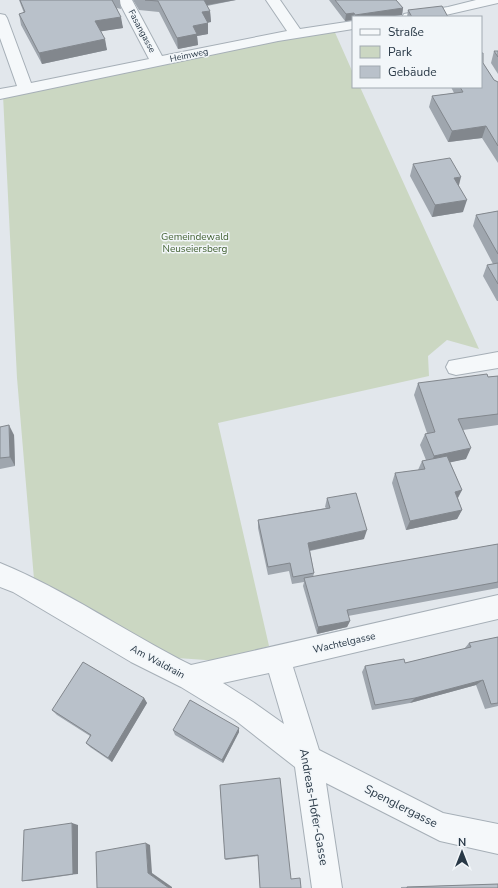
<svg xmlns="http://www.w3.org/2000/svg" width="498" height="888" font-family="'Nunito Sans',sans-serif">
<rect width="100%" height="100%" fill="#e2e7ec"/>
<path fill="#cbd7c2" d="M333 28 353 73V87H360L479 349 447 340 428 356 429 376 218 423 269 646 220 661 177 658 34 579 17 378 3 95Z"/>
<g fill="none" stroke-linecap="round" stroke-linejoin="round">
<g stroke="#a6afb7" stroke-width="2">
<g id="minor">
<path d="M118 0H132L162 56 287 31 266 0H280L300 29 353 21V29L278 41 0 99V89L17 86 0 38V14L5 15 7 18 31 83 149 59Z"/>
<path d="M476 0H498V3L437 17H402L404 14 409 13 448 7Z"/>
<path d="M498 352V368L456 375 449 373 446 367 449 361Z"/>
<path d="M0 563C66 590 127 633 191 665L498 595V619L293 667 319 750 443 813 498 824V854L440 841 326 783 342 888H312L295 767 235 720 181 687 131 662 13 592 0 587ZM269 673 284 724 253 702 223 683Z"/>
</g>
</g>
<use href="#minor" fill="#f5f8fa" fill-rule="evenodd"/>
</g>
<g fill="#9fa6ae">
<path d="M19 0H120L121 9 117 8 123 28 101 31 107 50 42 64 21 25 19 14 24 13Z"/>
<path d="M133 0H236L207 6 210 11 211 22 207 23 208 34 197 36 198 45 178 49 159 12 139 10Z"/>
<path d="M329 0H396L403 8 402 15 386 17H353V20L345 21Z"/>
<path d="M408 10 448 17H407Z"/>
<path d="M494 51H498V74L491 63Z"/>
<path d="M483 63 494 80 498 82V163L482 138 448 142 429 107 432 96 454 93 451 87H481Z"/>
<path d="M413 164 459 186 463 212 432 217 410 176Z"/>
<path d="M498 211V301H497L483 276 487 265 493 264 473 226 476 215Z"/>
<path d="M498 376V425L463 430 466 459 450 462 462 490 458 498 462 510 457 519 406 530 392 483 395 473 418 470 422 461 426 460 420 445 425 434 427 433 414 395 418 383 488 377Z"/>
<path d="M0 427 14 435 15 466 0 469Z"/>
<path d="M327 498 364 539 310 551 314 573 313 577 498 544V588L348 616 350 621 347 627 317 634 303 586 304 582 292 584 289 571 268 575 258 528V520L326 508 325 507Z"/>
<path d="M498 637V706L485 709 476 685 410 703 372 710 362 672 365 666 405 663 464 649 469 643Z"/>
<path d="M144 698 147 703 112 762 90 747 86 743 90 736 57 715 52 710Z"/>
<path d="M239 728V732L223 763 175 735 173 730Z"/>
<path d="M220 785 291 879 301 888H260L258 856 226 860 225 859Z"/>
<path d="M78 825V874L29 881H22Z"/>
<path d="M498 884V888H401V887Z"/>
</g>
<g fill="#82878d">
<path d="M201 0H236L202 6Z"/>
<path d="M403 8 402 15 386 17H355V15Z"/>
<path d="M210 11 211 22 202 23V12Z"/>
<path d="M354 13 353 20 345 21 346 14Z"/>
<path d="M121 17 123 28 97 32 95 21Z"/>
<path d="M208 23V34L197 36 198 45 178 49 177 38 193 26Z"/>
<path d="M105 39 107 50 42 64 39 53Z"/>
<path d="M486 126 482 138 448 142 452 131Z"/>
<path d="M461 177 458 189 454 178Z"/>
<path d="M467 200 463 212 432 217 435 205Z"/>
<path d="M9 425 14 435 15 466 10 457Z"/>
<path d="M471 448 466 459 429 467 434 456Z"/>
<path d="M462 490 457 499 455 492Z"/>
<path d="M462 510 457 519 406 530 410 521Z"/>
<path d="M367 530 364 539 307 551 308 543Z"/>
<path d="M350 621 347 627 317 634 318 627Z"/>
<path d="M483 680 476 685 410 703 415 698Z"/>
<path d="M144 698 147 703 112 762 108 758Z"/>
<path d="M239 728V732L223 763 222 760Z"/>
<path d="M72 823 78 825V874H73Z"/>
<path d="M146 843 150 845 152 873 172 887V888H169L148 873Z"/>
</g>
<g fill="#b9c1ca" stroke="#82878d">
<path d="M20 0H112L121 17 95 21 105 39 39 53 19 14 25 12Z"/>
<path d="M145 0H204L210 11 202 12 208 23 193 26 197 34 177 38 158 1Z"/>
<path d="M335 0H396L403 8 355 15 354 13 346 14Z"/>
<path d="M442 6 448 17H412L408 10Z"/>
<path d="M494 51H498V57Z"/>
<path d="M481 53H483V63L494 80 498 82V146L486 126 452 131 432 96 463 92 460 87H481Z"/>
<path d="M450 158 461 177 454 178 467 200 435 205 413 164Z"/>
<path d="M498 211V254L476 215Z"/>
<path d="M498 263V284L487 265Z"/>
<path d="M487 374 488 377 498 376V414L458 419 471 448 434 456 425 434 435 432 418 383Z"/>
<path d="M9 425 10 457 0 458V427Z"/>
<path d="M447 456 462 490 455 492 462 510 410 521 395 473 425 469 422 461Z"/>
<path d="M356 493 367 530 308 543 314 573 293 577 290 563 268 567 258 520 330 508 327 498Z"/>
<path d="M498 544V582L347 610 350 621 318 627 304 578Z"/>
<path d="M498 637V703L491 704 483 680 415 698 375 705 365 666 404 659 405 663 471 647 469 643Z"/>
<path d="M83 662 144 698 108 758 86 743 91 735 52 710Z"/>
<path d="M190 700 239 728 222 760 173 730Z"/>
<path d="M280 778 291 879 300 878 301 888H260L258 855 225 859 220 785Z"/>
<path d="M72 823 73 874 22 881 24 830Z"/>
<path d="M146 843 148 873 169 888H97L96 852Z"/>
<path d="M498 884V888H407V887Z"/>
</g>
<g text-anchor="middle" stroke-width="3" stroke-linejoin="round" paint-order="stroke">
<g font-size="9" fill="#283846" stroke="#f2f6f9">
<text transform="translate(142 31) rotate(62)" y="3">Fasangasse</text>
<text transform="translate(189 55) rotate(-12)" y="3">Heimweg</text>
</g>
<g font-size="10" fill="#446334" stroke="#f2f6f9">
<text x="195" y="240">Gemeindewald<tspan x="195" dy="12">Neuseiersberg</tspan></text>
</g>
<g font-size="10" fill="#283846" stroke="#f2f6f9">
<text transform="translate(344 642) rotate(-13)" y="4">Wachtelgasse</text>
<text transform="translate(158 661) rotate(28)" y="4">Am Waldrain</text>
</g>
<g font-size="12" fill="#283846" stroke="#f2f6f9">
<text transform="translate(401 806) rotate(27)" y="4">Spenglergasse</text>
<text transform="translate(314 807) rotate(80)" y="4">Andreas-Hofer-Gasse</text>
</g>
</g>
<rect x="352" y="16" width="130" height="72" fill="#f2f6f9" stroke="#a1aab1"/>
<rect x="360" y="29" width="20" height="6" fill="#f5f8fa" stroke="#a1aab1"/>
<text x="388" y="36" font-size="12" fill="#283846">Straße</text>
<rect x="360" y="46" width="20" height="12" fill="#cbd7c2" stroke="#a1aab1"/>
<text x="388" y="56" font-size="12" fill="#283846">Park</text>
<rect x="360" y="66" width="20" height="12" fill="#b9c1ca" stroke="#a1aab1"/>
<text x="388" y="76" font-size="12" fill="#283846">Gebäude</text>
<g transform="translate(462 852)" stroke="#f2f6f9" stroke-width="3" paint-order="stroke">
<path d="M0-3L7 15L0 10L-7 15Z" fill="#283846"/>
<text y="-6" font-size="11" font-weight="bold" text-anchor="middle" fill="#283846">N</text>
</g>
</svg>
